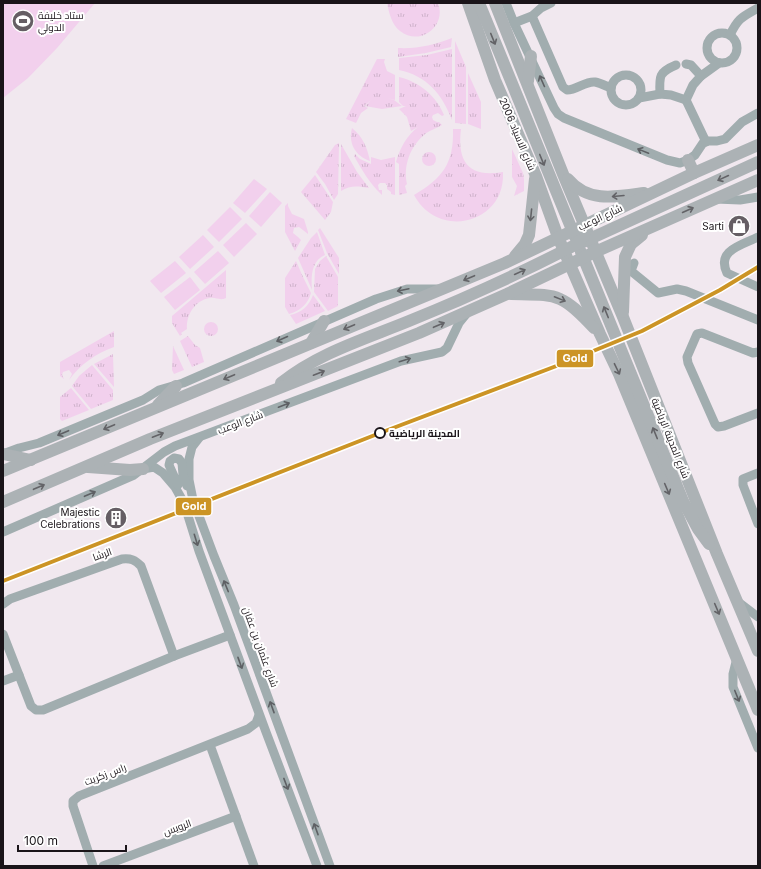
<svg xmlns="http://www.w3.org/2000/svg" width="761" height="869" font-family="Inter,Cairo,sans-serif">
<defs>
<pattern id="grass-tufts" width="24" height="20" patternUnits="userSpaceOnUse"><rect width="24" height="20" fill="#f2d0ed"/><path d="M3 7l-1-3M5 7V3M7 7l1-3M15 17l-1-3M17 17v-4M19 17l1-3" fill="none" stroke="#cfb2cb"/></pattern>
</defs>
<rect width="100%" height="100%" fill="#f1e8ef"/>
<g fill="url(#grass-tufts)">
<path d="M387 3H438C447 26 420 47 400 31 392 25 389 13 387 3Z"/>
<path d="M452 38 451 47 426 53 398 57V48C417 49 434 45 452 38Z"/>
<path d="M455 41 466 67V124L455 123Z"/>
<path d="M452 49V120C442 94 427 76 399 70V58L427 55Z"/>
<path d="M377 59H385L384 62 387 71 395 75V100L387 98 394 100 402 106 382 109 365 106 371 100 364 106 368 108 361 113 356 123 346 119Z"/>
<path d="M468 73 481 102V129L468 124Z"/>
<path d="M399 77C420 82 436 96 444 115L442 116 438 113 433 115 432 117 433 120 437 122H439L442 125C436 129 429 130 424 135 410 147 403 166 407 184L405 186 407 193 399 195V164L396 162C400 148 407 135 418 127L411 131 407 117 399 109 406 106H403L399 102Z"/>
<path d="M352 128C363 137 367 147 370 161 355 156 348 143 352 128Z"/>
<path d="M453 129H461C457 161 468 178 503 172V173C505 224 438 240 414 195 443 178 454 163 453 129Z"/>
<path d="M339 143 338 194 334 200 325 184 316 172 335 145Z"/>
<path d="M341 144 357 172 369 188C358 186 350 185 341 191Z"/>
<path d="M512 149 523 173 524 179V191L514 196 517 186 512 177Z"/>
<circle cx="429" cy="159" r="7"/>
<path d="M355 154 360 159 371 164V157L381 160 395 157V195L391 194V192L387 189V185L385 183H380L378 185 379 190H382V195C370 184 362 170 354 156Z"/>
<path d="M315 175 333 202 331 212 325 220 301 192Z"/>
<path d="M288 203V206L292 214 304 219 308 232V234L299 227 294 228 293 233 298 237 301 240 295 251 285 232V206Z"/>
<path d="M320 228 339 258V274L327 253 318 230Z"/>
<path d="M317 232 325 255C311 261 311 277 312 290L298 258 311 238Z"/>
<path d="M326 256 338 277V306L328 311 314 292 315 269 320 261Z"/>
<path d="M296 261 303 277 311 293C308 304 300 311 289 314L285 307V278Z"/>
<path d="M226 270V298C220 301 216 297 210 298 195 300 186 315 187 329L181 333 182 334 180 336 172 323V316Z"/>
<path d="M313 295 325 311 296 324 290 315C301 313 309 306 313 295Z"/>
<circle cx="211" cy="329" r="7"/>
<path d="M114 331V347C95 354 81 364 69 380L72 374 69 370 63 372 62 375 64 379 60 376V362Z"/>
<path d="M188 336 195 345 200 348 204 362 192 367 180 341Z"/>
<path d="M173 346 184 370 174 374 172 370Z"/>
<path d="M113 354 114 387 94 364Z"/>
<path d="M92 365 113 390V400L91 409 72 386 79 376Z"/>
<path d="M71 388 89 410 62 421 60 419V397Z"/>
</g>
<g fill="#f2d0ed">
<path d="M3 3H95L57 48 28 78 3 98Z"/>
<path d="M254 179 267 189 245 213 233 203Z"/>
<path d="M270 192 282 203 261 227 249 216Z"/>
<path d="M230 207 242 219 219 242 207 230Z"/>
<path d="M246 223 257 234 234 257 223 245Z"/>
<path d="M203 235 214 247 190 269 179 257Z"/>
<path d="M218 251 229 263 205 284 194 272Z"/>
<path d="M175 261 186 273 161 293 150 281Z"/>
<path d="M190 277 200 290 175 310 164 297Z"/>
</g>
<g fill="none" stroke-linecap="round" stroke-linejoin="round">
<g stroke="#a1adaf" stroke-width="9">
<path d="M506 3 514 23 554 108 558 114 564 118 667 160 680 163 688 160 695 155 703 143 708 141H717L725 139 742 122 758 113"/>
<path d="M532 16 563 87 567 90C577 90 585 81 595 82 600 83 606 86 611 88"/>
<path d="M514 23 532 16 541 8 551 3"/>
<circle cx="722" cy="48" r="15"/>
<path d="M730 35C738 18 742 17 758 8"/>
<path d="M676 65C659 72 659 76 660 94L671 95 686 100 693 85 701 76 691 65 686 64"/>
<circle cx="626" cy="90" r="15"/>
<path d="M701 76 719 63"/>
<path d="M639 98 660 94"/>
<path d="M686 100 706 142"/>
<path d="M716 199 740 200 758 197"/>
<path d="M758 237C742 245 716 250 727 273L758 287"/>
<path d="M634 263 631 271 658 293 677 289 686 291 758 320"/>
<path d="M758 352 753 353 702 333 697 334 687 357 688 363 715 424 718 427 724 426 758 413"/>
<path d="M199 438 192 447 189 459V480L193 500 214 556 234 605 330 866"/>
<path d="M3 454 19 448 39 443 143 400 159 390 183 383 376 299 407 289H438"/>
<path d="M143 469 154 467 163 473 175 487 184 503 199 551 266 732 317 866"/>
<path d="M758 473 743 479V485L758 524"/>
<path d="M178 485 169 465 170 461 174 458 179 459 182 463 183 475 187 486"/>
<path d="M3 532 134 475 164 452 175 446 401 361 442 352 447 348 459 323 468 312"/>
<path d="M737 601 758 617"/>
<path d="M3 604 10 599 122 559C131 558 135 560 141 566L174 656"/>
<path d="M3 634 31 706 36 710H43L174 656 230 635"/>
<path d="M737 658 733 674V687L758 748"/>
<path d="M3 681 19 675"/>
<path d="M210 745 254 866"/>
<path d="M93 866 73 806V801L79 796 248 729 256 723 259 715"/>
<path d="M103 866 236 816"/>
</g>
<g stroke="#acb2b5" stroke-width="12">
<path d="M468 3 495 80 536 176 558 237 600 334 619 374 758 710"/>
<path d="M479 3 575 237"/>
<path d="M495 3 563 174 623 317 717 554 758 651"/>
<path d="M528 81 531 56"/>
<path d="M688 160 694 173"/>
<path d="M568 179C588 203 616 197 644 193"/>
<path d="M583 242 758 162"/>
<path d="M581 252 683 501 698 529 709 544"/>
<path d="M515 256 525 244 529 235 535 179"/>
<path d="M511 294C557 295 561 292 594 328"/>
<path d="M623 312 625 257 631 244 642 235"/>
<path d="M311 343 324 321"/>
<path d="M281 383C318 353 365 339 409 321 466 298 523 272 577 244L584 236 585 225"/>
<path d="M158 405 176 386"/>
<path d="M3 454 31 460"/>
<path d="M88 467 130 470 143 469"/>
<path d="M3 471 505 263 694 173 758 145"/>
<path d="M3 502 150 439 419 333 507 294 595 252 758 180"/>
</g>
<g stroke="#fff" stroke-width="7">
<path id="metro-1" d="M3 581 380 433 559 365 642 331 720 290 758 267"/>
</g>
<use href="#metro-1" stroke="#cc9425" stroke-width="4"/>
</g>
<defs><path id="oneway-shaft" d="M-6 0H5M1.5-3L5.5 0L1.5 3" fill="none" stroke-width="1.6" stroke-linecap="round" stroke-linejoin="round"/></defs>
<g stroke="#636367">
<use href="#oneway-shaft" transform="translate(493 39) rotate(68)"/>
<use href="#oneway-shaft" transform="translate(542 160) rotate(68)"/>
<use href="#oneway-shaft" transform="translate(723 178) rotate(155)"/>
<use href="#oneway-shaft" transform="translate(618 196) rotate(175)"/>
<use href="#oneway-shaft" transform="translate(688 210) rotate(-24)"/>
<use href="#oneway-shaft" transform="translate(531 215) rotate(96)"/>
<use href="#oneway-shaft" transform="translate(520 272) rotate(-25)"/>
<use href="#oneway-shaft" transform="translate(469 278) rotate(157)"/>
<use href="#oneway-shaft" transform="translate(560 299) rotate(22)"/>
<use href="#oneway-shaft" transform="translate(606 312) rotate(-112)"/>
<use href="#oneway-shaft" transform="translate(439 325) rotate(-23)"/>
<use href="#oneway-shaft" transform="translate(349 327) rotate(157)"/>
<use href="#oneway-shaft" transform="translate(617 369) rotate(64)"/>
<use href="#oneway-shaft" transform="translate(319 373) rotate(-21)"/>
<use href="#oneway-shaft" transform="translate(229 377) rotate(157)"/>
<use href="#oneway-shaft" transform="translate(109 427) rotate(157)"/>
<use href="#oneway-shaft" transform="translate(655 433) rotate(-112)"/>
<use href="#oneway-shaft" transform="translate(158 435) rotate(-21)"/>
<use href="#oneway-shaft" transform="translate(39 487) rotate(-23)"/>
<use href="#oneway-shaft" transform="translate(667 489) rotate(67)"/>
<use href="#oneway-shaft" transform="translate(717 609) rotate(67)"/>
</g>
<g stroke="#5e6064">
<use href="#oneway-shaft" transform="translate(542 81) rotate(-114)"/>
<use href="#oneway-shaft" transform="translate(643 151) rotate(-158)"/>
<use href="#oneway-shaft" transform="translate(403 290) rotate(168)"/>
<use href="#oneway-shaft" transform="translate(282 339) rotate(156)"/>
<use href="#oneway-shaft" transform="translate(405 360) rotate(-17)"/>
<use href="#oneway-shaft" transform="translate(284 405) rotate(-21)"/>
<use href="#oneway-shaft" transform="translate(63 433) rotate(157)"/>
<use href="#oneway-shaft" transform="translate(90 494) rotate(-23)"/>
<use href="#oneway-shaft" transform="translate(196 540) rotate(73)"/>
<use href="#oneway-shaft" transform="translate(226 586) rotate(-112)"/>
<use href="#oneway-shaft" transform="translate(240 663) rotate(70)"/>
<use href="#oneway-shaft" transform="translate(737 696) rotate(68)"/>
<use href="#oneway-shaft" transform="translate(272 707) rotate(-110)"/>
<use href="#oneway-shaft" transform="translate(286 784) rotate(69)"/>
<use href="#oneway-shaft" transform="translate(316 829) rotate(-110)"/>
</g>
<defs>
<g id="stadium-disc" transform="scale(1.15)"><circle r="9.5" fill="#655e64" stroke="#fff"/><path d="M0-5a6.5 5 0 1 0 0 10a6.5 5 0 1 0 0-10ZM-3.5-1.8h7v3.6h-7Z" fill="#fff"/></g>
<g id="shop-disc" transform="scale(1.15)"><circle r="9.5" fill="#655e64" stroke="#fff"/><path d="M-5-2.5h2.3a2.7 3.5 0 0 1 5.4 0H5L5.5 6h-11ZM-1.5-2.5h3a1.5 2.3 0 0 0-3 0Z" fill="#fff"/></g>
<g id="building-disc" transform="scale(1.15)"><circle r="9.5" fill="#655e64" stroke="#fff"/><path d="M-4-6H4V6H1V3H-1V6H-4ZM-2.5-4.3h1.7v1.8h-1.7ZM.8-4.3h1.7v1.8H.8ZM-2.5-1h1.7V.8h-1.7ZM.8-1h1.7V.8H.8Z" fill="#fff"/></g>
</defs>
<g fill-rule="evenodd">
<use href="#stadium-disc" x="23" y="21"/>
<use href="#shop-disc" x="739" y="226"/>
<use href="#building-disc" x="116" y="518"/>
</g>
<circle fill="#fff" stroke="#1a1419" stroke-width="2" cx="380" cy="433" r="5"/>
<g text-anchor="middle" stroke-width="4" stroke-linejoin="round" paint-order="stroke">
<g font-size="10" fill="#1a1419" stroke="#fff" text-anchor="end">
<text x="38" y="19" text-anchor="start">ستاد خليفة<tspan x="38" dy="12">الدولي</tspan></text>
<text x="724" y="230">Sarti</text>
<text x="100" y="516">Majestic<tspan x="100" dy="12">Celebrations</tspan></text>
</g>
<g font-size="10" fill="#1a1419" stroke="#fff">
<text transform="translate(518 134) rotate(67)" y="4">شارع الاسياد 2006</text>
<text transform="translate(600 217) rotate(-25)" y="4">شارع الوعب</text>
<text transform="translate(240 422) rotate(-21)" y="4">شارع الوعب</text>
<text transform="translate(671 438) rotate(68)" y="4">شارع المدينة الرياضية</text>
<text transform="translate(102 554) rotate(-20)" y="4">الرشا</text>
<text transform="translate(261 647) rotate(70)" y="4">شارع عثمان بن عفان</text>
<text transform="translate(105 774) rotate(-21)" y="4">راس زكريت</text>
<text transform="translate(177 827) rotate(-20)" y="4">الرويس</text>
</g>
<g font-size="10" font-weight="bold" fill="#1a1419" stroke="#fff" text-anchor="start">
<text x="389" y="437">المدينة الرياضية</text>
</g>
</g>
<g stroke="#fff" stroke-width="1.5">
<rect x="556" y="349" width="38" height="19" rx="4" fill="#cc9425"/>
<rect x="175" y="497" width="37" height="19" rx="4" fill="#cc9425"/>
</g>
<g font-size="11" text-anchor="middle" font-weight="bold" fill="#fff">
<text x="575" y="362">Gold</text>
<text x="194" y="510">Gold</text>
</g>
<rect width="761" height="869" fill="none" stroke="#1a1419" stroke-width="8"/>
<path d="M18 845v6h108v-6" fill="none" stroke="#1a1419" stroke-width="2"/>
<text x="24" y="845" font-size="12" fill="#1a1419" stroke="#ffffff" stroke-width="3" paint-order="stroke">100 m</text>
</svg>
